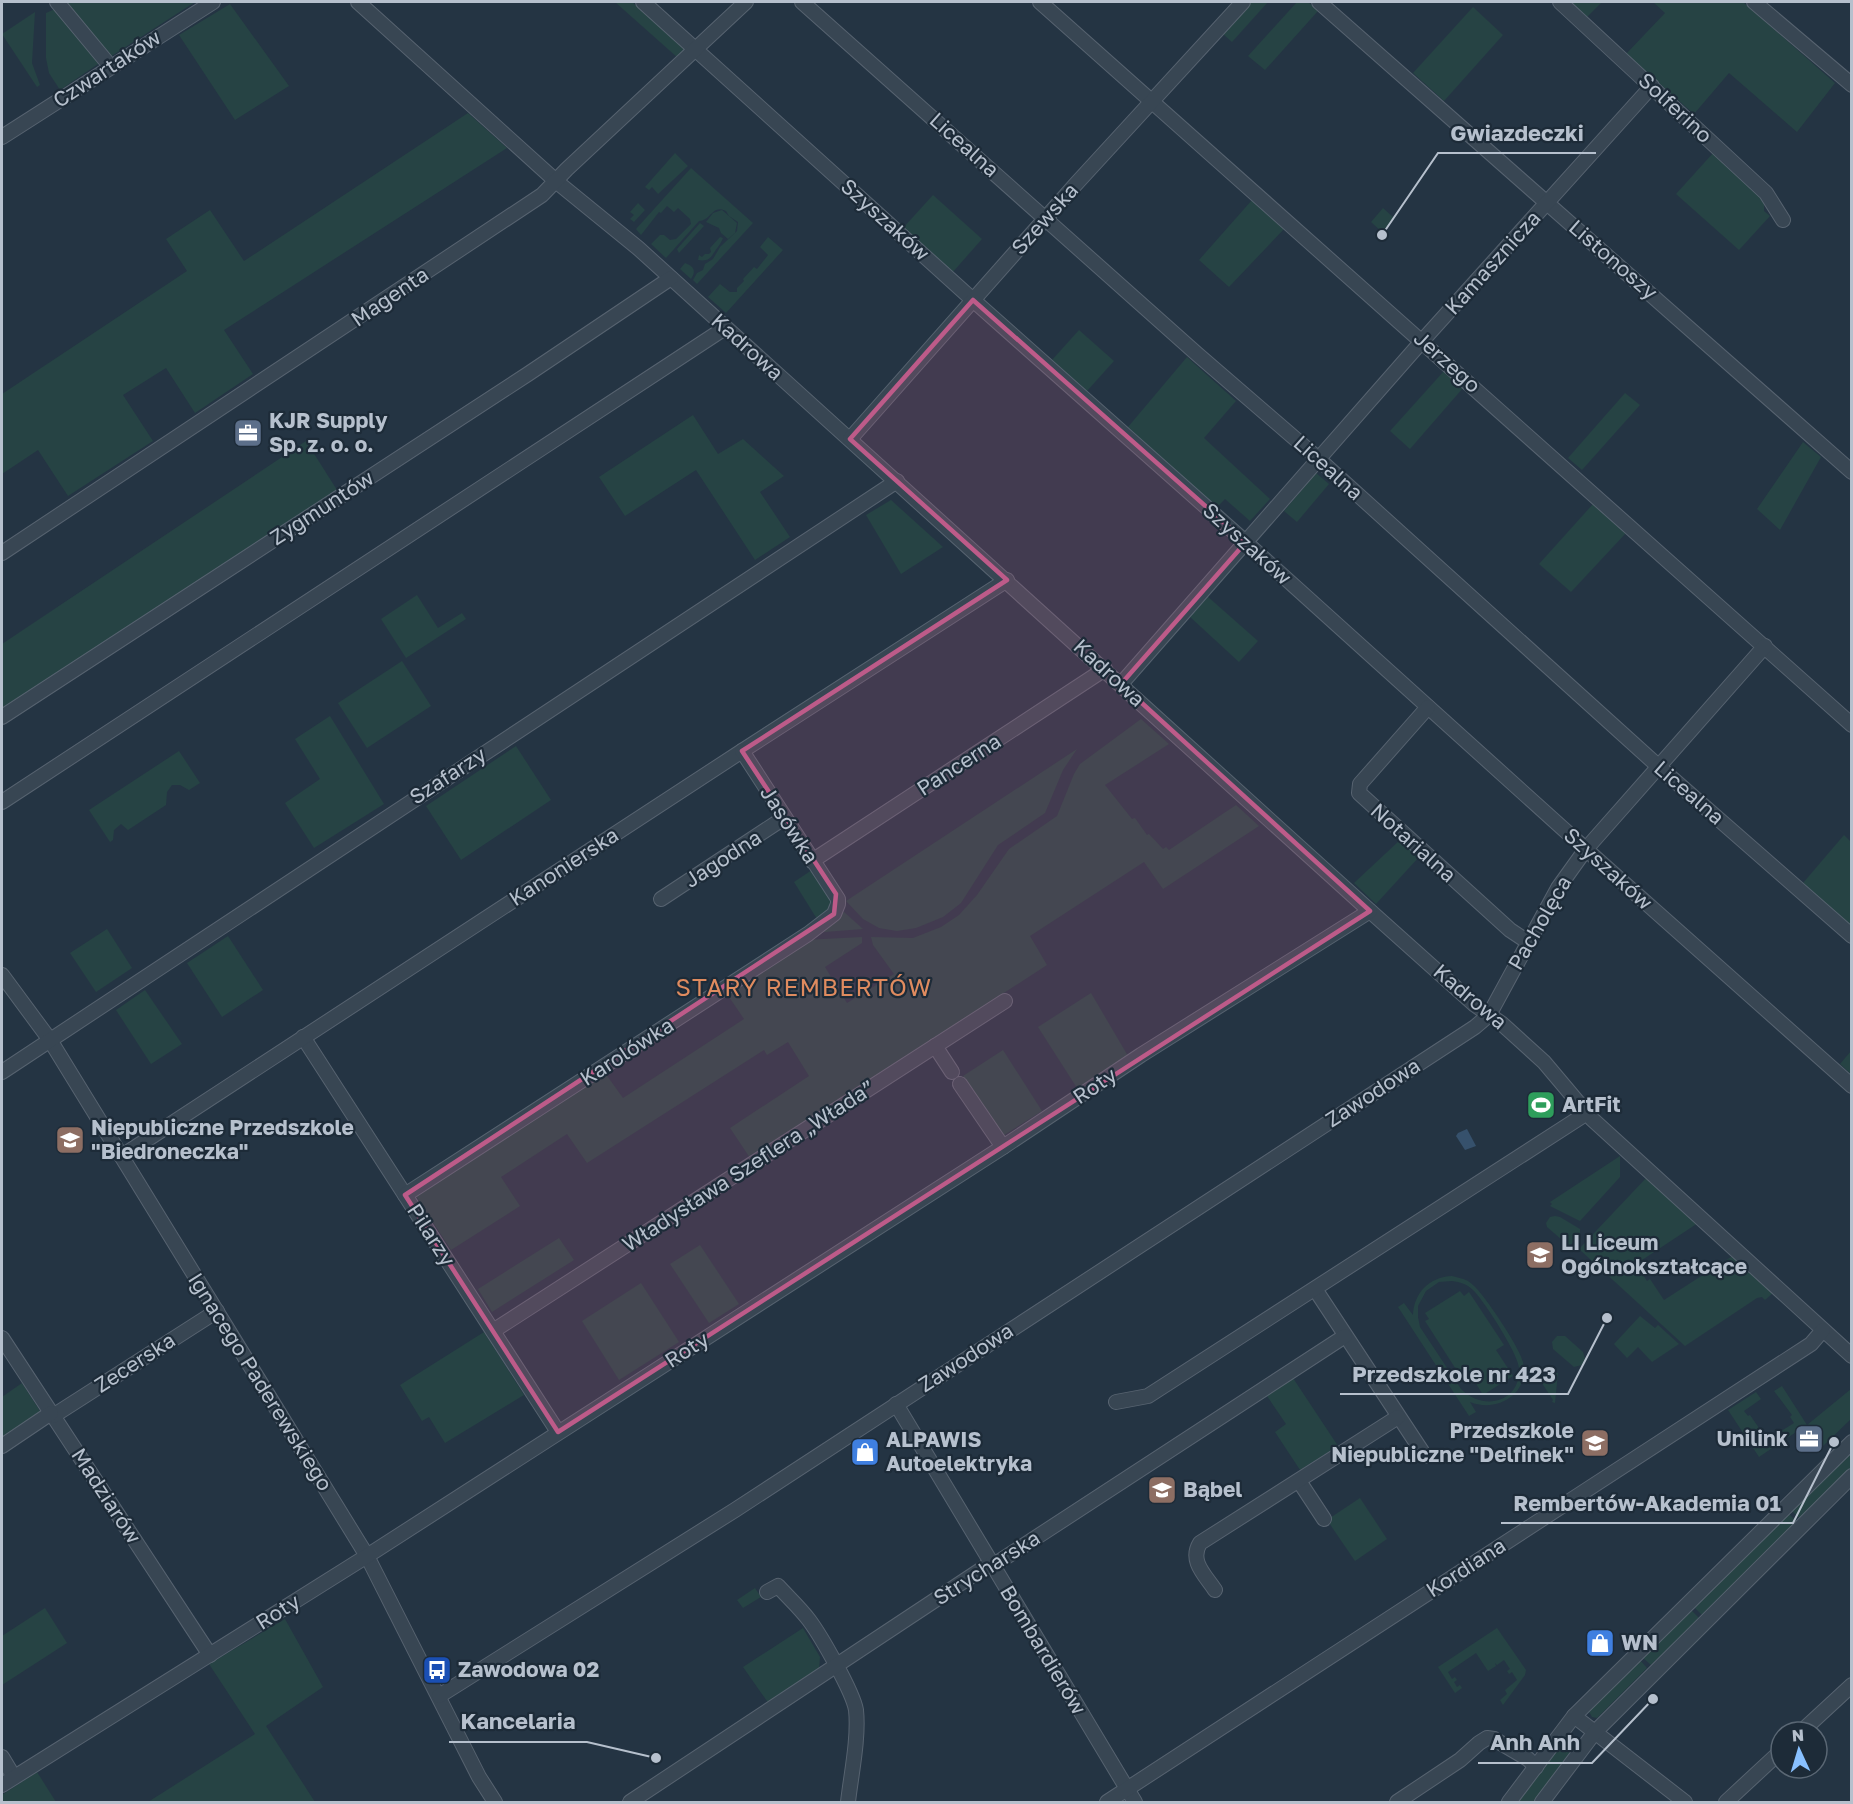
<svg xmlns="http://www.w3.org/2000/svg" width="1853" height="1804" font-family="'Golos Text',sans-serif">
<rect width="100%" height="100%" fill="#243443"/>
<g fill="#264344" fill-rule="evenodd">
<path d="M61 2H195L110 57Z"/>
<path d="M615 2H632L686 50 678 58Z"/>
<path d="M1249 2H1268L1232 42 1223 34Z"/>
<path d="M1297 2H1308L1318 11 1265 70 1248 56Z"/>
<path d="M1570 2H1602L1587 17Z"/>
<path d="M1653 2H1743L1835 83 1797 132 1729 73 1694 114 1626 54 1665 13Z"/>
<path d="M230 4 289 86 235 120 179 35Z"/>
<path d="M1473 7 1503 35 1444 101 1413 73Z"/>
<path d="M55 9 101 62 60 90 49 73 46 58V13Z"/>
<path d="M35 12 32 63 40 85 37 87 2 34Z"/>
<path d="M468 113 507 148 224 330 253 374 195 413 166 368 123 395 153 441 68 496 38 450 2 474V394L187 271 166 239 210 210 244 261Z"/>
<path d="M1714 152 1764 198V211L1770 216 1739 250 1676 194Z"/>
<path d="M675 153 688 166 658 194 652 187 649 190 645 187Z"/>
<path d="M691 168 753 223 697 284 693 280 697 273 703 270 705 264 713 259 720 247 737 231 738 222 729 216 726 211C712 204 711 221 699 221L666 258 651 244 660 235H664L670 240 676 239 691 224 690 219 678 208 674 212 667 206 661 213 659 212 641 235 636 229Z"/>
<path d="M933 195 982 239 952 273 903 228Z"/>
<path d="M1252 200 1285 228 1229 287 1199 260Z"/>
<path d="M638 203 645 210 634 222 630 219 634 215 630 212Z"/>
<path d="M1383 208 1394 218 1382 232 1371 222Z"/>
<path d="M722 210 737 223 735 233 728 239 721 233 719 228 706 222 713 213Z"/>
<path d="M700 223 704 226 679 253 677 249Z"/>
<path d="M720 237 723 238C722 241 720 244 718 247 711 256 711 262 698 260L699 255 702 257 705 254H709L711 252 710 248Z"/>
<path d="M768 237 783 250 726 313 708 297 720 284 730 292H737V288L744 281 743 279 754 267 757 269 768 255 760 247Z"/>
<path d="M685 263C693 266 697 270 691 279L680 269Z"/>
<path d="M1079 330 1114 361 1087 391 1052 360Z"/>
<path d="M1187 357 1236 401 1204 438 1270 499 1250 521 1225 499 1216 508 1128 427Z"/>
<path d="M1444 371 1463 388 1410 449 1390 431Z"/>
<path d="M1625 393 1640 405 1582 470 1568 458Z"/>
<path d="M693 415 718 454 743 439 784 476 760 492 790 537 755 560 696 470 625 516 599 477Z"/>
<path d="M306 441 337 490 2 711V644Z"/>
<path d="M1803 442 1821 457 1780 530 1757 509Z"/>
<path d="M1316 473 1329 484 1297 522 1284 511Z"/>
<path d="M891 500 943 547 901 574 866 515Z"/>
<path d="M1593 504 1626 533 1571 592 1539 564Z"/>
<path d="M417 595 438 628 462 613 466 619 406 658 381 619Z"/>
<path d="M1207 596 1258 641 1239 662 1189 616Z"/>
<path d="M402 661 431 706 367 748 338 703Z"/>
<path d="M330 716 384 804 314 848 285 803 320 779 295 739Z"/>
<path d="M1141 719 1169 744 1105 785 1132 819 1135 818 1147 835 1149 834 1163 849 1166 847 1169 850 1236 805 1259 826 1163 889 1144 862 1030 936 1047 965 750 1158 730 1128 809 1076 788 1042 767 1055 764 1050 587 1163 567 1134 501 1177 520 1206 451 1250 416 1196 605 1073 623 1098 744 1019 727 994 804 940 862 937V943L825 967 847 1003 894 974 873 945 871 937 913 938 941 927 959 915 977 895 1009 849 1057 816 1074 774 1080 764Z"/>
<path d="M516 746 551 800 461 860 426 806Z"/>
<path d="M1077 749 1063 770 1045 813 998 845 961 903 943 917 916 928 897 931 879 928 863 919 846 901Z"/>
<path d="M179 751 200 783 189 790 180 785H172L167 792 166 805 128 830 121 824 114 830 113 840 110 842 89 810Z"/>
<path d="M1844 835 1851 842V926L1803 883Z"/>
<path d="M1400 840 1419 857 1376 904 1354 883Z"/>
<path d="M812 870 832 897 831 909 817 919 794 882Z"/>
<path d="M844 912 863 929 824 932 818 930Z"/>
<path d="M107 929 132 968 96 992 70 953Z"/>
<path d="M228 936 263 990 222 1017 187 963Z"/>
<path d="M145 990 182 1044 151 1064 116 1010Z"/>
<path d="M1091 993 1128 1056 1077 1088 1038 1027Z"/>
<path d="M1003 1050 1042 1111 1001 1137 963 1076Z"/>
<path d="M1851 1051V1074L1840 1064Z"/>
<path d="M1620 1156V1177L1580 1221 1550 1206 1552 1204 1550 1202Z"/>
<path d="M1648 1176 1698 1223 1636 1264 1647 1281 1650 1279 1664 1300 1734 1255 1773 1293 1765 1300 1762 1297 1757 1298 1685 1346 1579 1249Z"/>
<path d="M1555 1216 1560 1217 1580 1229V1237L1569 1246 1547 1227 1546 1223 1550 1217Z"/>
<path d="M559 1238 574 1260 492 1312 478 1289Z"/>
<path d="M700 1245 739 1304 709 1323 670 1264Z"/>
<path d="M1452 1276C1460 1278 1467 1279 1473 1285 1484 1294 1520 1348 1523 1362 1530 1394 1497 1413 1470 1402L1476 1412 1469 1416 1398 1307 1404 1303 1413 1315C1414 1293 1429 1277 1452 1276ZM1452 1281C1460 1282 1467 1284 1473 1290 1483 1299 1519 1355 1519 1368 1521 1402 1484 1412 1461 1389L1420 1327 1418 1317V1306L1426 1291 1439 1282Z"/>
<path d="M641 1283 679 1342 619 1380 582 1321Z"/>
<path d="M1460 1291 1464 1296 1469 1292 1504 1345 1496 1350 1513 1376 1483 1395 1467 1369 1459 1374 1425 1321 1429 1319 1425 1313Z"/>
<path d="M1640 1316 1655 1328 1658 1325 1679 1344 1652 1362 1638 1347 1627 1358 1614 1344Z"/>
<path d="M484 1332 524 1395 445 1443 429 1417 422 1421 400 1385Z"/>
<path d="M1557 1336H1565L1583 1352 1585 1359 1582 1365 1574 1367 1553 1349 1552 1342Z"/>
<path d="M1548 1373H1558L1555 1403 1552 1402 1553 1400 1538 1377Z"/>
<path d="M1293 1378 1338 1446 1300 1470 1275 1432 1286 1424 1267 1396Z"/>
<path d="M22 1383 40 1411 39 1418 2 1443V1397Z"/>
<path d="M1782 1386 1807 1425 1851 1389V1419L1822 1447 1805 1426 1759 1457 1728 1410 1756 1392 1761 1399 1744 1411 1748 1416 1750 1415 1759 1428 1756 1430 1762 1439 1773 1433 1775 1435 1794 1423 1790 1417 1792 1415 1774 1391Z"/>
<path d="M1851 1451V1468L1800 1519 1791 1510Z"/>
<path d="M1360 1498 1387 1539 1355 1561 1327 1520Z"/>
<path d="M1788 1513 1797 1522 1702 1615 1693 1606Z"/>
<path d="M755 1588 761 1597 743 1608 737 1600Z"/>
<path d="M45 1608 67 1643 2 1685V1636Z"/>
<path d="M1690 1609 1699 1618 1651 1665 1642 1657Z"/>
<path d="M285 1619 323 1687 266 1726 315 1802H148L255 1734 209 1664Z"/>
<path d="M803 1628 820 1657 819 1670 769 1704 743 1667Z"/>
<path d="M1497 1628 1526 1670 1525 1675 1503 1705 1500 1700 1507 1694 1505 1690 1517 1680 1512 1672 1509 1674 1507 1671 1510 1669 1504 1660 1497 1665 1495 1663 1496 1666 1488 1671 1476 1653 1448 1672 1452 1679 1455 1677 1457 1680 1454 1682 1457 1687 1460 1685 1462 1688 1455 1693 1438 1667Z"/>
<path d="M1639 1659 1647 1668 1597 1718 1592 1717 1588 1710Z"/>
<path d="M1567 1735 1577 1743 1533 1802H1517Z"/>
<path d="M37 1772 56 1802H2V1795Z"/>
</g>
<path fill="#36516c" d="M1467 1129 1476 1146 1465 1150 1456 1136 1458 1133Z"/>
<g fill="none" stroke-linecap="round" stroke-linejoin="round">
<g stroke="#576370" stroke-width="16">
<g id="minor">
<path d="M57 2 111 67"/>
<path d="M358 2 557 182 638 248 1370 911 1475 1005 1501 1023 1544 1062 1592 1119 1852 1356"/>
<path d="M643 2 973 300 1241 538 1590 853 1852 1086"/>
<path d="M802 2 1197 354 1314 455 1658 766 1852 936"/>
<path d="M1040 2 1852 725"/>
<path d="M1319 2 1852 472"/>
<path d="M1560 2 1766 193 1783 220"/>
<path d="M1754 2 1852 85"/>
<path d="M2 137 213 2"/>
<path d="M850 439 1075 185 1243 2"/>
<path d="M2 553 542 195 567 169 746 2"/>
<path d="M1121 684 1423 340 1652 86"/>
<path d="M1428 707 1360 784 1359 793 1510 930 1528 942"/>
<path d="M2 717 528 374 671 278"/>
<path d="M2 802 725 328"/>
<path d="M812 861 1105 669"/>
<path d="M661 899 784 818"/>
<path d="M2 975 50 1040 367 1556 479 1777 495 1802"/>
<path d="M303 1037 558 1432"/>
<path d="M935 1046 952 1072"/>
<path d="M2 1072 897 481"/>
<path d="M960 1084 1003 1147"/>
<path d="M122 1156 742 751 1007 580"/>
<path d="M405 1195 808 934 834 914 838 904V899L742 751"/>
<path d="M1315 1289 1425 1456"/>
<path d="M493 1331 1005 1001"/>
<path d="M2 1338 210 1655"/>
<path d="M1116 1402 1148 1396 1587 1113"/>
<path d="M896 1404 1135 1802"/>
<path d="M53 1416 217 1311"/>
<path d="M2 1446 51 1413"/>
<path d="M1299 1481 1324 1519"/>
<path d="M1215 1590C1205 1575 1189 1561 1200 1543L1398 1417"/>
<path d="M767 1592 778 1586C788 1597 800 1608 809 1620 821 1636 853 1692 856 1710 859 1738 851 1775 848 1802"/>
<path d="M439 1696 735 1510 1475 1027 1489 1015 1558 888 1586 849 1765 646"/>
<path d="M1574 1716 1685 1802"/>
<path d="M1801 1732 1852 1685"/>
<path d="M2 1757 14 1777"/>
<path d="M2 1785 367 1556 1003 1147 1141 1055 1370 911"/>
<path d="M630 1802 985 1567 1000 1561 1345 1336"/>
<path d="M1107 1802 1811 1344 1823 1330"/>
<path d="M1397 1802 1460 1760 1479 1743 1487 1738 1494 1739 1528 1759 1536 1767"/>
<path d="M1509 1802 1574 1716 1852 1442"/>
<path d="M1542 1802 1595 1732 1852 1476"/>
<path d="M1726 1802 1781 1751"/>
</g>
</g>
<use href="#minor" stroke="#384653" stroke-width="14"/>
</g>
<path fill="#bd5b89" fill-opacity="0.2" stroke="#bd5b89" stroke-width="4.5" stroke-linejoin="round" d="M973 300 1246 542 1121 684 1370 911 558 1432 405 1195 834 914 836 894 742 751 1007 580 850 439Z"/>
<defs>
<g id="office-square" transform="scale(1.5)"><rect x="-9" y="-9" width="18" height="18" rx="4" fill="#5c6f8a" stroke="#1d2b38"/><path d="M-6-3h4V-5.5h4V-3h4V5H-6ZM-1-4.5V-3h2v-1.5ZM-6 0V1H6V0Z" fill="#fff"/></g>
<g id="stadium-square" transform="scale(1.5)"><rect x="-9" y="-9" width="18" height="18" rx="4" fill="#2e9e5b" stroke="#1d2b38"/><path d="M0-5a6.5 5 0 1 0 0 10a6.5 5 0 1 0 0-10ZM-3.5-1.8h7v3.6h-7Z" fill="#fff"/></g>
<g id="school-square" transform="scale(1.5)"><rect x="-9" y="-9" width="18" height="18" rx="4" fill="#8d6e63" stroke="#1d2b38"/><path d="M0-5L7-2L0 1L-7-2ZM-4 1L0 2.5L4 1V4Q0 6-4 4Z" fill="#fff"/></g>
<g id="shop-square" transform="scale(1.5)"><rect x="-9" y="-9" width="18" height="18" rx="4" fill="#3f7fe0" stroke="#1d2b38"/><path d="M-5-2.5h2.3a2.7 3.5 0 0 1 5.4 0H5L5.5 6h-11ZM-1.5-2.5h3a1.5 2.3 0 0 0-3 0Z" fill="#fff"/></g>
<g id="bus-square" transform="scale(1.5)"><rect x="-9" y="-9" width="18" height="18" rx="4" fill="#1a4fb4" stroke="#1d2b38"/><path d="M-5-6H5V4H4V6H2V4H-2V6H-4V4H-5ZM-3.5-4V0h7V-4ZM-3.5 1.2v1.5H-2V1.2ZM2 1.2v1.5H3.5V1.2Z" fill="#fff"/></g>
</defs>
<g fill-rule="evenodd">
<use href="#office-square" x="248" y="433"/>
<use href="#stadium-square" x="1541" y="1105"/>
<use href="#school-square" x="70" y="1140"/>
<use href="#school-square" x="1540" y="1255"/>
<use href="#office-square" x="1809" y="1439"/>
<use href="#school-square" x="1595" y="1443"/>
<use href="#shop-square" x="865" y="1452"/>
<use href="#school-square" x="1162" y="1490"/>
<use href="#shop-square" x="1600" y="1643"/>
<use href="#bus-square" x="437" y="1670"/>
</g>
<g text-anchor="middle" stroke-width="4.5" stroke-linejoin="round" paint-order="stroke">
<g font-size="21" fill="#b6c0cd" stroke="#1d2b38">
<text transform="translate(107 69) rotate(-33)" y="7">Czwartaków</text>
<text transform="translate(1675 108) rotate(43)" y="7">Solferino</text>
<text transform="translate(964 145) rotate(42)" y="7">Licealna</text>
<text transform="translate(1045 219) rotate(-48)" y="7">Szewska</text>
<text transform="translate(885 220) rotate(42)" y="7">Szyszaków</text>
<text transform="translate(1613 260) rotate(41)" y="7">Listonoszy</text>
<text transform="translate(1493 263) rotate(-48)" y="7">Kamasznicza</text>
<text transform="translate(390 297) rotate(-34)" y="7">Magenta</text>
<text transform="translate(747 347) rotate(42)" y="7">Kadrowa</text>
<text transform="translate(1447 362) rotate(42)" y="7">Jerzego</text>
<text transform="translate(1328 468) rotate(42)" y="7">Licealna</text>
<text transform="translate(322 508) rotate(-33)" y="7">Zygmuntów</text>
<text transform="translate(1247 544) rotate(42)" y="7">Szyszaków</text>
<text transform="translate(1109 673) rotate(43)" y="7">Kadrowa</text>
<text transform="translate(959 765) rotate(-33)" y="7">Pancerna</text>
<text transform="translate(448 776) rotate(-33)" y="7">Szafarzy</text>
<text transform="translate(1689 793) rotate(41)" y="7">Licealna</text>
<text transform="translate(789 825) rotate(57)" y="7">Jasówka</text>
<text transform="translate(1413 843) rotate(42)" y="7">Notarialna</text>
<text transform="translate(723 859) rotate(-33)" y="7">Jagodna</text>
<text transform="translate(564 867) rotate(-33)" y="7">Kanonierska</text>
<text transform="translate(1608 869) rotate(42)" y="7">Szyszaków</text>
<text transform="translate(1540 923) rotate(-60)" y="7">Pacholęca</text>
<text transform="translate(1470 997) rotate(40)" y="7">Kadrowa</text>
<text transform="translate(627 1052) rotate(-33)" y="7">Karolówka</text>
<text transform="translate(1095 1086) rotate(-34)" y="7">Roty</text>
<text transform="translate(1373 1093) rotate(-33)" y="7">Zawodowa</text>
<text transform="translate(749 1166) rotate(-33)" y="7">Władysława Szeflera „Włada”</text>
<text transform="translate(431 1235) rotate(57)" y="7">Pilarzy</text>
<text transform="translate(687 1350) rotate(-33)" y="7">Roty</text>
<text transform="translate(966 1358) rotate(-33)" y="7">Zawodowa</text>
<text transform="translate(135 1363) rotate(-33)" y="7">Zecerska</text>
<text transform="translate(260 1382) rotate(58)" y="7">Ignacego Paderewskiego</text>
<text transform="translate(106 1496) rotate(57)" y="7">Madziarów</text>
<text transform="translate(987 1568) rotate(-32)" y="7">Strycharska</text>
<text transform="translate(1466 1568) rotate(-33)" y="7">Kordiana</text>
<text transform="translate(278 1612) rotate(-32)" y="7">Roty</text>
<text transform="translate(1043 1650) rotate(59)" y="7">Bombardierów</text>
</g>
<g font-size="21" font-weight="bold" fill="#b6c0cd" stroke="#1d2b38" text-anchor="start">
<text x="269" y="428">KJR Supply<tspan x="269" dy="24">Sp. z. o. o.</tspan></text>
<text x="1562" y="1112">ArtFit</text>
<text x="91" y="1135">Niepubliczne Przedszkole<tspan x="91" dy="24">"Biedroneczka"</tspan></text>
<text x="1561" y="1250">LI Liceum<tspan x="1561" dy="24">Ogólnokształcące</tspan></text>
<text x="1574" y="1438" text-anchor="end">Przedszkole<tspan x="1574" dy="24">Niepubliczne "Delfinek"</tspan></text>
<text x="1788" y="1446" text-anchor="end">Unilink</text>
<text x="886" y="1447">ALPAWIS<tspan x="886" dy="24">Autoelektryka</tspan></text>
<text x="1183" y="1497">Bąbel</text>
<text x="1621" y="1650">WN</text>
<text x="458" y="1677">Zawodowa 02</text>
</g>
<g font-size="24" letter-spacing="1.5" fill="#df8b5f" stroke="#1d2b38">
<text x="804" y="996">STARY REMBERTÓW</text>
</g>
</g>
<path fill="none" stroke="#b6c0cd" stroke-width="2" d="M1382 235L1438 153H1596M1607 1318L1568 1394H1340M1834 1442L1793 1523H1501M656 1758L587 1742H449M1653 1699L1592 1763H1478"/>
<g fill="#b6c0cd" stroke="#1d2b38" stroke-width="2">
<circle cx="1382" cy="235" r="6"/>
<circle cx="1607" cy="1318" r="6"/>
<circle cx="1834" cy="1442" r="6"/>
<circle cx="656" cy="1758" r="6"/>
<circle cx="1653" cy="1699" r="6"/>
</g>
<g font-size="22" text-anchor="middle" font-weight="bold" fill="#b6c0cd" stroke="#1d2b38" stroke-width="4.5" stroke-linejoin="round" paint-order="stroke">
<text x="1517" y="141">Gwiazdeczki</text>
<text x="1454" y="1382">Przedszkole nr 423</text>
<text x="1647" y="1511">Rembertów-Akademia 01</text>
<text x="518" y="1729">Kancelaria</text>
<text x="1535" y="1750">Anh Anh</text>
</g>
<rect width="1853" height="1804" fill="none" stroke="#b6c0cd" stroke-width="6"/>
<g transform="translate(1799 1750) rotate(356)"><circle r="28" fill="#1d2b38" stroke="#5a6774" stroke-width="1.5"/>
<path d="M0-4.5L10 22L0 15L-10 22Z" fill="#88c0ff"/>
<text y="-9" font-size="16" font-weight="bold" text-anchor="middle" fill="#b6c0cd">N</text>
</g>
</svg>
